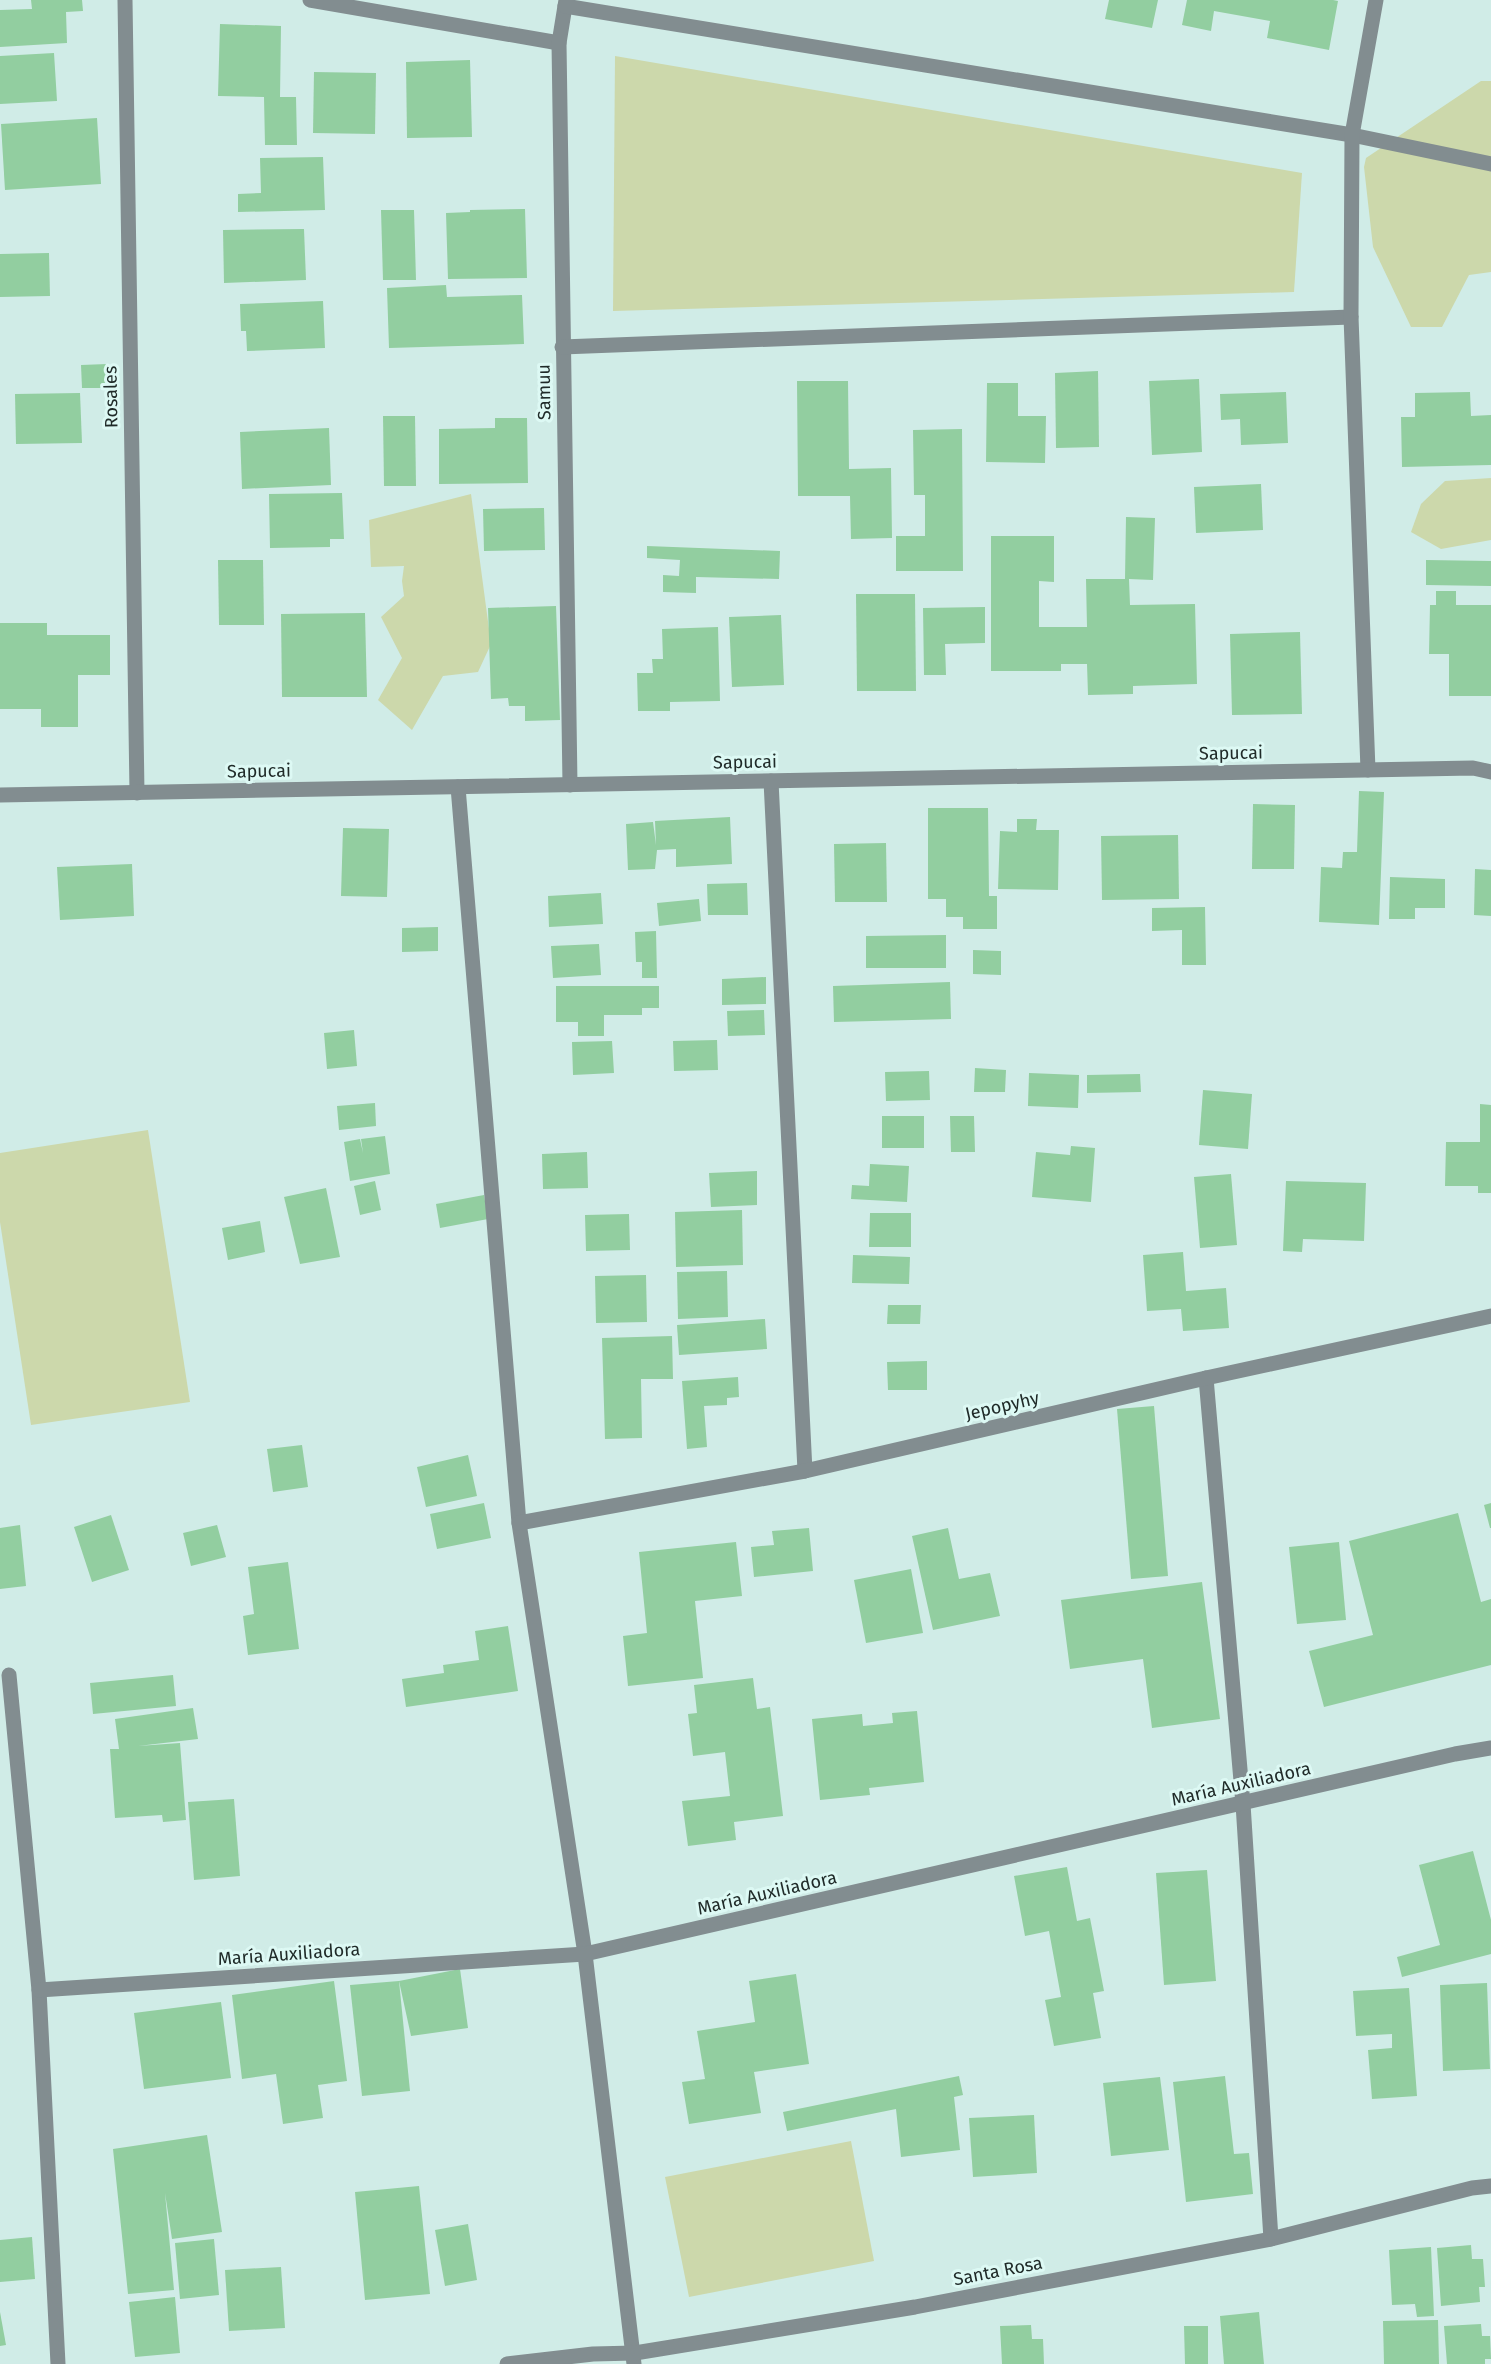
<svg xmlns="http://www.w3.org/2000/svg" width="1491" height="2364" font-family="'Fira Sans',sans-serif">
<rect width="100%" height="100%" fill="#d0ece7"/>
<g fill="#ccd8ab">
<path d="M615 56 1302 173 1294 292 613 311Z"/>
<path d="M1481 81H1491V272L1469 275 1442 327H1411L1373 247 1364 167 1366 158Z"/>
<path d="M1491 478V540L1441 549 1411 532 1421 504 1445 481Z"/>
<path d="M471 494 491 644 478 672 443 676 412 730 378 700 402 658 381 617 404 596 402 581 404 566 371 567 369 520Z"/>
<path d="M148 1130 190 1402 31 1425 0 1222V1153Z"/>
<path d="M851 2141 874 2261 689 2297 665 2177Z"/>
</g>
<g fill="#92cea0">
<path d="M31 0H82L83 11 66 12 67 43 0 47V10L32 9Z"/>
<path d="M1109 0H1158L1152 28 1105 19Z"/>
<path d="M1187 0H1333L1338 1 1329 50 1267 38 1270 21 1214 11 1211 31 1182 25Z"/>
<path d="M220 24 281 26 280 97H296L297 145H265L264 97 218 96Z"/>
<path d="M54 53 57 101 0 104V56Z"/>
<path d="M470 60 472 137 407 138 406 62Z"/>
<path d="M314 72 376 73 375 134 313 133Z"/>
<path d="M97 118 101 184 5 190 1 124Z"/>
<path d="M323 157 325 210 238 212V194L261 193 260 158Z"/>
<path d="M525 209 527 278 448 279 446 213 470 212V210Z"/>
<path d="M381 210H414L416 280H383Z"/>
<path d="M304 229 306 280 224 283 223 230Z"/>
<path d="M49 253 50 296 0 297V254Z"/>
<path d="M446 285 447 297 522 295 524 344 389 348 387 288Z"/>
<path d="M323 301 325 348 247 351 246 331H241L240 304Z"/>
<path d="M107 364V388H82L81 365Z"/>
<path d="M1098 371 1099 447 1056 448 1055 373Z"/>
<path d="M1199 379 1202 452 1152 455 1149 381Z"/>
<path d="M797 381H848L849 469 891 468 892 538 851 539 850 496H798Z"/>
<path d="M987 383H1018V416H1046L1045 463 986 462Z"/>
<path d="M1286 392 1288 443 1241 445 1240 419 1221 420 1220 394Z"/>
<path d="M1470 392 1471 416 1491 415V465L1402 467 1401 417H1415V393Z"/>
<path d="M80 393 82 443 16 444 15 394Z"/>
<path d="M383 416H415L416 486H384Z"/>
<path d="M495 418H527L528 483 439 484V429L495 428Z"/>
<path d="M329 428 331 485 242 489 240 432Z"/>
<path d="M962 429 963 571H896V536H925V495H914L913 430Z"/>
<path d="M1261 484 1263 530 1196 533 1194 487Z"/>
<path d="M342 493 344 539H330V547L270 548 269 494Z"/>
<path d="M544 508 545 550 484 551 483 509Z"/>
<path d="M1126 517 1155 518 1153 580 1129 579 1130 605 1195 604 1197 684 1133 686V694L1088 695 1087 664H1061V671H991V536H1054V582L1039 581V627H1087L1086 579H1125Z"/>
<path d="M647 546 780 551 779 579 696 577V593L663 592V575L679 576 680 560 647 558Z"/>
<path d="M218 560H263L264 625H219Z"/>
<path d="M1426 560 1491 561V586L1426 585Z"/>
<path d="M1436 591H1456V605H1491V696H1449V654H1429L1430 605H1436Z"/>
<path d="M856 594H915L916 691H857Z"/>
<path d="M556 606 560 720 525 721V706H509L508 698 491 699 488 608Z"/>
<path d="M985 607V643L945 644 946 675H924L923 608Z"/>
<path d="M365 613 367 697H282L281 614Z"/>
<path d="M781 615 784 685 732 687 729 617Z"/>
<path d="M0 623H47V635H110V675H78V727H41V709H0Z"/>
<path d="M718 627 720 701 670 702V711H638L637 673H653L652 659H663L662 629Z"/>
<path d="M1300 632 1302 714 1232 715 1230 634Z"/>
<path d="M1359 791 1384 792 1379 925 1319 922 1321 867 1342 868 1343 852H1357Z"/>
<path d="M1253 804 1295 805 1294 869H1252Z"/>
<path d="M928 808H988L989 896H997V929H963V917H946V899H928Z"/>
<path d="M730 817 732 864 676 867V849L657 850 655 869 628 870 626 824 653 822 656 845 655 821Z"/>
<path d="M1017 819H1037L1036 830H1059L1058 890 998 889 1000 831 1017 832Z"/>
<path d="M343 828 389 829 387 897 341 896Z"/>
<path d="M1178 835 1179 899 1102 900 1101 836Z"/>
<path d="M886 843 887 902H835L834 844Z"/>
<path d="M132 864 134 916 60 920 57 867Z"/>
<path d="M1475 869 1491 870V916L1474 915Z"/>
<path d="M1390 877 1445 879V908H1415V919H1389Z"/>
<path d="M747 883 748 915H708L707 884Z"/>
<path d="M601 893 603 924 549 927 548 896Z"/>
<path d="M699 899 701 921 659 926 657 903Z"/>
<path d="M1205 907 1206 965H1182V930L1152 931V908Z"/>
<path d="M438 927V951L402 952V928Z"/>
<path d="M656 931 657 978H642V962H636L635 932Z"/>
<path d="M946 935V968H866V936Z"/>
<path d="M599 944 601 975 553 978 551 946Z"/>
<path d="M973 950 1001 951V975L973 974Z"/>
<path d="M766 977V1004L722 1005V979Z"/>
<path d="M950 982 951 1019 834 1022 833 986Z"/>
<path d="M556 986H659V1008H642V1015H604V1036H578V1022H556Z"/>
<path d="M764 1010 765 1035 728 1036 727 1011Z"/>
<path d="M354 1030 357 1066 327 1069 324 1033Z"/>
<path d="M717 1040 718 1070 674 1071 673 1041Z"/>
<path d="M612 1041 614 1073 573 1075 572 1042Z"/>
<path d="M975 1068 1006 1070 1005 1092H974Z"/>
<path d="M929 1071 930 1100 886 1101 885 1072Z"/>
<path d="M1029 1073 1079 1075 1078 1108 1028 1106Z"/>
<path d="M1140 1074 1141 1092 1087 1093V1075Z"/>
<path d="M1203 1090 1252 1094 1248 1149 1199 1145Z"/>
<path d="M375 1103 376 1126 339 1130 337 1106Z"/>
<path d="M1480 1104 1491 1105V1193H1478V1186H1445L1446 1142H1480Z"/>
<rect x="882" y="1116" width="42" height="32"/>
<path d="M950 1116H974L975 1152H951Z"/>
<path d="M385 1136 390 1174 350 1181 344 1142 360 1139 363 1153 361 1139Z"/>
<path d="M1071 1146 1095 1148 1091 1202 1032 1197 1036 1152 1070 1155Z"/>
<path d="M587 1152 588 1188 543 1189 542 1154Z"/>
<path d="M870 1164 909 1166 907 1202 851 1199 852 1185 869 1186Z"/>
<path d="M757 1171V1205L711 1207 709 1173Z"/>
<path d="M1231 1174 1237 1245 1200 1248 1194 1177Z"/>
<path d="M375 1181 381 1210 360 1215 354 1186Z"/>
<path d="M1286 1181 1366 1183 1364 1241 1303 1239 1302 1252 1283 1251Z"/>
<path d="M326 1188 340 1257 300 1264 284 1197Z"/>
<path d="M484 1195 488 1219 440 1228 436 1204Z"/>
<path d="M742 1210 743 1265 676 1267 675 1212Z"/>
<path d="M870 1213H911V1247H869Z"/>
<path d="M629 1214 630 1250 586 1251 585 1215Z"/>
<path d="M260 1221 265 1252 228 1260 222 1228Z"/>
<path d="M1183 1252 1186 1291 1226 1288 1229 1328 1183 1331 1181 1309 1147 1311 1143 1255Z"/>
<path d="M853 1255 910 1257 909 1284 852 1283Z"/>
<path d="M727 1271 728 1317 678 1319 677 1272Z"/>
<path d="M646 1275 647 1322 596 1323 595 1276Z"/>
<path d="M888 1305H921L920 1324H887Z"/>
<path d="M765 1319 767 1349 679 1355 677 1325Z"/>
<path d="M672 1336 673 1379H641L642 1438 605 1439 602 1338Z"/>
<path d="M927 1361V1390H888L887 1362Z"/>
<path d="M738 1377 739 1397 727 1398V1405L704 1406 707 1447 687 1449 682 1381Z"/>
<path d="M1154 1406 1168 1576 1131 1579 1117 1409Z"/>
<path d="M302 1445 308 1487 273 1492 267 1449Z"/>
<path d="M468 1455 477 1496 426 1507 417 1467Z"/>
<path d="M484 1503 491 1538 437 1549 430 1514Z"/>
<path d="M1491 1503V1528H1490L1484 1505Z"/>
<path d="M1458 1513 1481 1602 1491 1599V1665L1324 1707 1309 1651 1373 1635 1349 1541Z"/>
<path d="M111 1515 129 1570 92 1582 74 1527Z"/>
<path d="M20 1525 26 1586 0 1589V1528Z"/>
<path d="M217 1525 226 1557 191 1566 183 1533Z"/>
<path d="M809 1528 813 1571 754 1577 751 1547 774 1545 772 1531Z"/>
<path d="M948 1528 959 1579 990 1573 1000 1616 933 1630 912 1536Z"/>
<path d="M736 1542 742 1596 695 1601 703 1678 628 1686 623 1636 647 1633 639 1552Z"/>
<path d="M1339 1542 1346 1620 1297 1624 1289 1547Z"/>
<path d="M288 1562 299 1649 248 1655 243 1616 254 1614 248 1567Z"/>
<path d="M911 1569 923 1633 866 1643 854 1580Z"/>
<path d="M1202 1582 1220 1719 1152 1728 1143 1659 1070 1669 1061 1600Z"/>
<path d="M508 1626 518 1691 406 1707 402 1679 444 1673 443 1665 479 1660 475 1631Z"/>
<path d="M173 1675 176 1706 93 1714 90 1683Z"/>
<path d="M753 1678 757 1709 770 1707 783 1816 734 1822 736 1840 688 1846 682 1801 730 1796 725 1752 693 1756 688 1714 697 1713 694 1685Z"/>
<path d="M193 1708 198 1739 138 1746 180 1743 186 1820 163 1822 162 1815 115 1818 110 1749H119L115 1719Z"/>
<path d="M917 1711 924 1782 869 1788 870 1795 820 1800 812 1719 862 1714 863 1726 893 1723 892 1713Z"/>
<path d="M234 1799 240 1876 194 1880 188 1802Z"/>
<path d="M1473 1851 1491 1920V1954L1402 1977 1397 1957 1440 1945 1419 1865Z"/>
<path d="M1067 1867 1077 1921 1090 1918 1104 1991 1093 1993 1101 2038 1054 2046 1045 2000 1061 1997 1049 1931 1025 1936 1014 1876Z"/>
<path d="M1207 1870 1216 1981 1164 1985 1156 1873Z"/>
<path d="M460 1969 468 2028 411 2036 399 1981Z"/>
<path d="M796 1974 809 2064 754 2072 761 2113 689 2124 682 2082 705 2079 697 2031 755 2022 749 1981Z"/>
<path d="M334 1981 347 2081 318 2085 323 2118 283 2124 276 2074 242 2079 232 1995Z"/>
<path d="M399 1981 410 2091 362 2096 350 1985Z"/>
<path d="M1487 1983 1490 2069 1443 2071 1440 1985Z"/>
<path d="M1409 1988 1417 2096 1372 2099 1368 2050 1392 2048V2034L1356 2036 1353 1991Z"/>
<path d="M221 2002 231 2078 144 2089 134 2013Z"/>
<path d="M959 2076 963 2095 954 2097 960 2150 901 2157 896 2109 787 2131 783 2112Z"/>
<path d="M1225 2076 1234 2154 1249 2153 1253 2194 1186 2202 1173 2082Z"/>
<path d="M1160 2077 1169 2150 1111 2156 1103 2083Z"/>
<path d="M1034 2115 1037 2173 973 2177 969 2118Z"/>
<path d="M207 2135 222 2232 172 2239 165 2193 174 2290 128 2294 113 2149Z"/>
<path d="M419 2186 430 2294 365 2300 355 2192Z"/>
<path d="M468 2224 477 2280 445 2286 435 2230Z"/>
<path d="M32 2237 35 2279 0 2282V2240Z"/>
<path d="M214 2239 219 2295 180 2299 175 2243Z"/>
<path d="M1471 2245 1472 2259H1483L1485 2287H1479L1480 2302 1441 2306 1437 2248Z"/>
<path d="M1431 2247 1434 2316 1417 2317 1415 2304 1392 2305 1389 2250Z"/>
<path d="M281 2267 285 2328 229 2331 225 2270Z"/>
<path d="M175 2297 180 2353 135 2357 129 2302Z"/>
<path d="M0 2312 6 2345 0 2346Z"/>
<path d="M1259 2312 1264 2364H1224L1220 2316Z"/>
<path d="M1438 2320 1439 2364H1384L1383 2321Z"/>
<path d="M1481 2324 1482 2336H1490L1491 2359H1485V2364H1447L1444 2326Z"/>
<path d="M1031 2325 1032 2339H1043L1044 2364H1002L1000 2326Z"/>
<path d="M1184 2326H1208V2364H1185Z"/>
</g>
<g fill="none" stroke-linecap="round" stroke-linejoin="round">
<g stroke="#828d90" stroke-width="15">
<path d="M125 0 137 793"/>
<path d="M310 0 559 43"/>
<path d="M566 0 559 43 570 785"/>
<path d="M565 6 1352 135 1491 164"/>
<path d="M562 347 1351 317"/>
<path d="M1368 770 1351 317 1352 135 1376 0"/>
<path d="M771 781 805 1471"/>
<path d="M458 787 519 1523 585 1954 634 2364"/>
<path d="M0 795 1473 768 1491 772"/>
<path d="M1206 1378 1243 1804 1271 2239"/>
<path d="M519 1523 805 1471 1206 1378 1491 1316"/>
<path d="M9 1675 39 1990 58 2364"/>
<path d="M39 1990 585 1954 1455 1754 1491 1748"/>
<path d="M507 2364 593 2354 635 2353 915 2307 1271 2239 1472 2188 1491 2186"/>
</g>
</g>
<g text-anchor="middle" stroke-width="6" stroke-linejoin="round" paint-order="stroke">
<g font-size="18" fill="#202b29" stroke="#ddf9f4">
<text transform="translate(544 392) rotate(-91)" y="6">Samuu</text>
<text transform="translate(111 397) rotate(-91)" y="6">Rosales</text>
<text transform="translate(1231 753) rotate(-1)" y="6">Sapucai</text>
<text transform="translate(745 762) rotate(-1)" y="6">Sapucai</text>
<text transform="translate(259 771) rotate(-1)" y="6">Sapucai</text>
<text transform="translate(1002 1406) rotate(-13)" y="6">Jepopyhy</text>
<text transform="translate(1241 1784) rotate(-13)" y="6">María Auxiliadora</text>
<text transform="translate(767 1893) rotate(-13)" y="6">María Auxiliadora</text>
<text transform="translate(289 1954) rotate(-4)" y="6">María Auxiliadora</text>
<text transform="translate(998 2271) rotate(-11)" y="6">Santa Rosa</text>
</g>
</g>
</svg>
